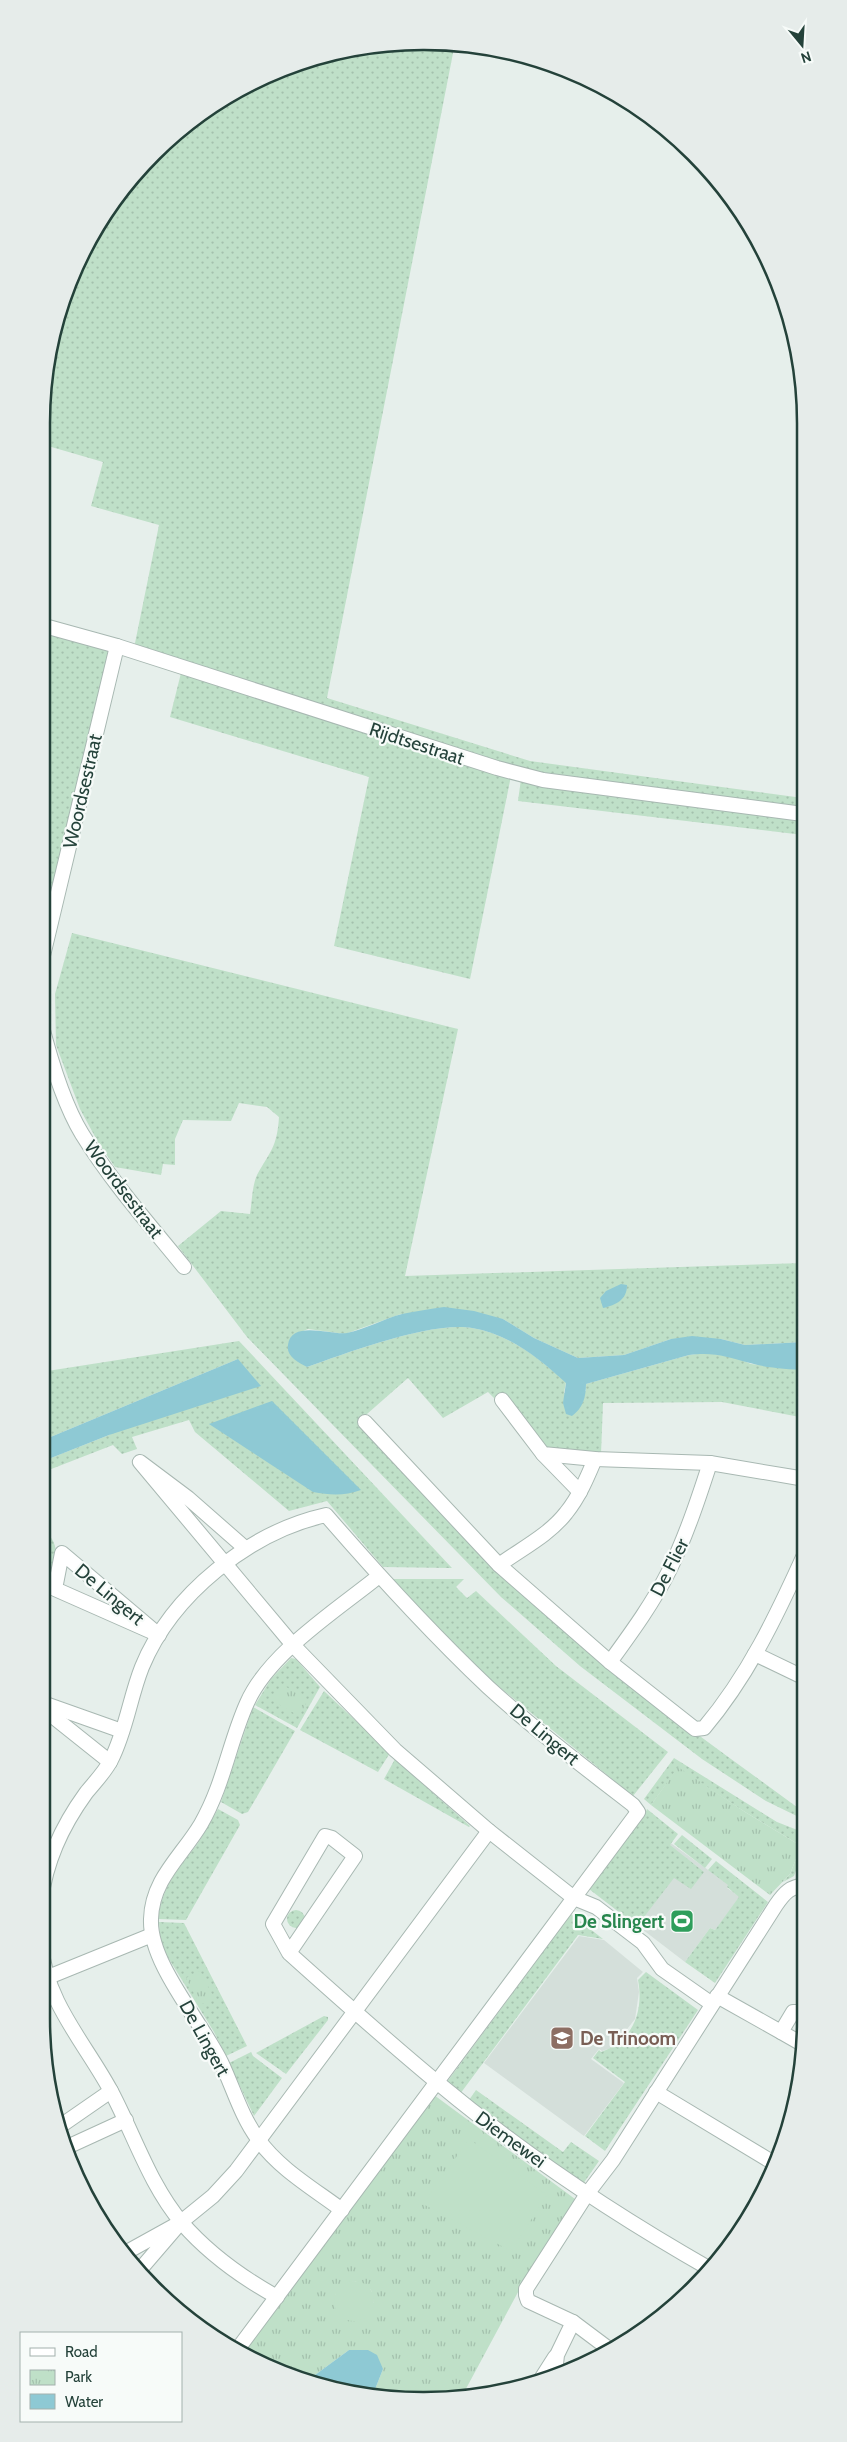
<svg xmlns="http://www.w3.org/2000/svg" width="847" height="2442" font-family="Cabin,sans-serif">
<defs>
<pattern id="grass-dots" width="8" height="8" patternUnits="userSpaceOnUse" patternTransform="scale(1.25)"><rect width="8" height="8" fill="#bfe0c8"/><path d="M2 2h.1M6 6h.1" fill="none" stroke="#a4c1ad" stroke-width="1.8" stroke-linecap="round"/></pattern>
<pattern id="park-tufts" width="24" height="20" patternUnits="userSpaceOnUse" patternTransform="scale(1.25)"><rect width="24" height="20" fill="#bfe0c8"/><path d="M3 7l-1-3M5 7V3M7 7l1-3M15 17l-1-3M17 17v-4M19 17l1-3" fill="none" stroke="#a4c1ad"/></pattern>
</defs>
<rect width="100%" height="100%" fill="#e6efeb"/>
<g fill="#d4dfda">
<path d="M654 1831 729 1885 727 1888 740 1897 715 1930 710 1928 685 1962 638 1926 642 1919Z"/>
<path d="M579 1936 604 1940 643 1972 637 1978 639 1992 635 2019 617 2042 611 2048 602 2051 599 2049 591 2059 624 2083 584 2136 484 2063Z"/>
</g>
<g fill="url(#grass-dots)">
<path d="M448 42 455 43 327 698 530 761 803 798V808L518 769 134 648 159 525 91 506 103 462 48 446 41 463V423L54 325 81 255 120 191 171 136 232 93 300 62 373 45Z"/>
<path d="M41 630 111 650 41 961Z"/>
<path d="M181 673 511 776 470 979 334 946 369 777 170 717Z"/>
<path d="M521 779 803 818V835L518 801Z"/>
<path d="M72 933 458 1029 405 1276 804 1263V1342L745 1345 721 1339H671L624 1355 578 1358 534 1338 503 1319 401 1314 345 1334 308 1329 296 1334 289 1341 307 1367C347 1353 431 1321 472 1328 509 1334 539 1358 566 1382L564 1393 586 1391V1384L689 1355 705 1353 732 1356 751 1364 804 1370 805 1418 722 1402 603 1403 601 1454 544 1447 505 1394 495 1399 488 1392 443 1418 408 1378 359 1421C409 1478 459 1538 516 1589 607 1671 707 1741 805 1813V1820L766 1801 702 1759 580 1666 501 1597 247 1337 178 1246 221 1211 250 1214C252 1202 252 1186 257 1175 270 1151 277 1148 279 1117L267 1107 239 1103 231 1121 183 1120 175 1139V1165L163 1164 161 1175 115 1167 99 1144 80 1109 56 1045 55 994Z"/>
<path d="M239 1341 452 1568 383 1567 327 1501 289 1511 195 1432 189 1420 132 1437 137 1449 122 1454 113 1445 41 1473V1462L109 1435 238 1359 41 1441V1372Z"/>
<path d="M41 1528C63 1544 55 1558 52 1582L41 1579Z"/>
<path d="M390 1579H464L456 1587 467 1598 476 1591 556 1666 668 1752 633 1796 492 1681Z"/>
<path d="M291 1658 296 1659 320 1687 297 1728 255 1705 271 1679Z"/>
<path d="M324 1691 390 1753 378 1772 300 1730Z"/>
<path d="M253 1707 295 1731 248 1812 242 1814 221 1802Z"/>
<path d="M674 1758 777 1822 805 1833V1847L794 1876 783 1882 790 1874 801 1846 745 1812 678 1768 651 1805 644 1799Z"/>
<path d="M395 1759 470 1826 469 1827 384 1779Z"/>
<path d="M218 1809 238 1820 240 1825 186 1920 158 1919C163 1884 178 1870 198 1843 205 1833 211 1820 218 1809Z"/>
<path d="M647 1809 678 1834 670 1845 704 1872 691 1889 674 1878 637 1926 589 1889 645 1814Z"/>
<path d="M682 1835 712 1859 705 1868 674 1844Z"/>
<path d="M716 1861 768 1902 715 1983 685 1962 710 1928 715 1930 739 1897 727 1887 728 1885 708 1870Z"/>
<circle cx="296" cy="1919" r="9"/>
<path d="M571 1914 603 1939 578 1935 460 2094 447 2082Z"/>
<path d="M159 1922 184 1923 247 2046 226 2056 214 2032 164 1951 160 1939Z"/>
<path d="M646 1972 698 2010 605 2151 585 2136 625 2082 593 2058 599 2050 601 2052C633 2041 644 2011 638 1980Z"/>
<path d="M324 2016 328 2017V2020L286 2074 256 2053Z"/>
<path d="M251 2052 253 2056 282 2078 254 2116 229 2063Z"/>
<path d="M476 2090 563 2152 571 2142 599 2161 583 2184 469 2100Z"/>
</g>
<g fill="url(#park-tufts)" fill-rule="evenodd">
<path d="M283 1685 308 1700 299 1716 273 1701Z"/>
<path d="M678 1767 745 1812 801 1846 790 1874 770 1895 651 1805Z"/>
<path d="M200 1971 214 1998 200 2005 186 1978Z"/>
<path d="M434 2095 575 2199 524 2281 461 2398 448 2400 372 2397 383 2369 349 2350 311 2378 254 2361 243 2354ZM355 2281 371 2290 374 2303 335 2295 343 2285Z"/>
</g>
<g fill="#bfe0c8">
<path d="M469 2139 547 2195 511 2251 423 2204Z"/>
<circle cx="354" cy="2301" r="20"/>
</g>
<g fill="#8ec9d4">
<path d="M621 1284 627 1285C627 1300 616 1305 603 1308L600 1298 606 1291Z"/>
<path d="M444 1307 474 1311 503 1319 534 1338 578 1358 624 1355 671 1339 692 1336 721 1339 745 1345 804 1342V1370C788 1369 766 1368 750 1363 726 1357 716 1352 689 1355L586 1384C586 1397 583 1408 572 1416L566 1414 563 1403 566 1383C539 1358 509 1334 472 1328 431 1321 347 1353 307 1367 298 1362 286 1356 288 1345 291 1319 333 1336 347 1333 366 1329 383 1319 402 1314 416 1311 430 1309 444 1307Z"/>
<path d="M238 1359 261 1386 109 1435 41 1462V1441Z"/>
<path d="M272 1401 361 1490C344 1496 330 1495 313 1492L209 1424Z"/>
<path d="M349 2350H368L377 2355 383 2369 372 2397 311 2378Z"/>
</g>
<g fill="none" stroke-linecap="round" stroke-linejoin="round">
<g stroke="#a8b8b2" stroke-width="16">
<g id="minor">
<path d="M41 625 117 646 497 768 543 780 803 814"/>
<path d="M41 964 117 646"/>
<path d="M41 1023C50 1058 63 1103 82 1134 111 1181 149 1224 184 1267"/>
<path d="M502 1400 543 1454 595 1459 710 1463 805 1479"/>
<path d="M365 1422 499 1565 610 1662 695 1729 704 1728C748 1676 777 1615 805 1553"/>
<path d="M543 1454 580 1492"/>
<path d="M245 1548 188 1498 140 1462 293 1645 395 1750 489 1831 574 1898 596 1907 643 1943 662 1969 712 2004"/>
<path d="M62 1553 159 1635 55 1589Z"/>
<path d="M499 1565C521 1549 549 1535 566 1513 579 1497 587 1478 595 1459"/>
<path d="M755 1654 805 1678"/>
<path d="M610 1662C631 1633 653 1603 669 1571 686 1536 698 1500 710 1463"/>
<path d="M43 1703 122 1731"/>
<path d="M41 1707 110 1762"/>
<path d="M41 1900C46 1860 62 1826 86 1793 94 1783 105 1772 111 1760 126 1731 130 1697 142 1667 172 1594 250 1532 326 1515 378 1575 431 1633 488 1687 534 1729 584 1767 633 1805L638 1812 237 2350"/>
<path d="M41 1945C46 2003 86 2044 112 2093 135 2137 150 2185 182 2223 209 2254 241 2277 277 2297"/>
<path d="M289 1953 273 1924 325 1836 332 1838 355 1856 289 1953C338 1997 387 2041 438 2083 522 2153 615 2215 710 2269"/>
<path d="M41 1980 152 1935"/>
<path d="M717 1996 781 2032 793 2012H801L806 2015"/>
<path d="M781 2032 802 2044"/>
<path d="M656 2092 772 2162"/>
<path d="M59 2127 111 2091"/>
<path d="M65 2148 126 2120"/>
<path d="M342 2210C314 2189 278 2168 258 2139 241 2116 233 2087 221 2062 201 2021 149 1963 151 1919 152 1879 182 1856 201 1824 224 1784 229 1743 247 1703 269 1653 337 1610 379 1576"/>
<path d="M181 2222 213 2196 236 2171 489 1831"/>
<path d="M125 2253 181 2222 138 2272"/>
<path d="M609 2349 573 2322 528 2301 526 2295V2289L587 2194 613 2160 776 1905C785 1892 790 1887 805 1885"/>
<path d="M555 2373 557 2355 573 2322"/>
<path d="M541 2379 555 2357"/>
</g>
</g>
<use href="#minor" stroke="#fff" stroke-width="14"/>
</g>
<defs>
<g id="stadium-square" transform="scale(1.25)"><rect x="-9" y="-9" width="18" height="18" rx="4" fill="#2e9e5b" stroke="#f7fbf9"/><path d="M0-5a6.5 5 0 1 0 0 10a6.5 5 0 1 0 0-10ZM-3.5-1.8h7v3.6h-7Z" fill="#fff"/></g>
<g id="school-square" transform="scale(1.25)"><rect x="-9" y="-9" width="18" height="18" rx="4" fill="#8d6e63" stroke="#f7fbf9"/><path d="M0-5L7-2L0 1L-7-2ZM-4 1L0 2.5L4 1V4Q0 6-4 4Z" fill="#fff"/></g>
</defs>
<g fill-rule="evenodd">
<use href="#stadium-square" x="682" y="1921"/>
<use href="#school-square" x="562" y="2038"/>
</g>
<g text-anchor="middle" stroke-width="4.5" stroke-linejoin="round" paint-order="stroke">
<g font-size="19" fill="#24423a" stroke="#f7fbf9">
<text transform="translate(417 743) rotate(18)" y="7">Rijdtsestraat</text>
<text transform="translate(82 791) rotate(-77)" y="7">Woordsestraat</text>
<text transform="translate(124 1189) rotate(53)" y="7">Woordsestraat</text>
<text transform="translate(669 1567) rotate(-63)" y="7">De Flier</text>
<text transform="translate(110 1594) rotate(40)" y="7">De Lingert</text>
<text transform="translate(545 1734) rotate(40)" y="7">De Lingert</text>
<text transform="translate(205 2038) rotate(61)" y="7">De Lingert</text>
<text transform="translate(511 2139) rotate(36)" y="7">Diemewei</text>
</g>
<g font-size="19" font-weight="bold" fill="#27864d" stroke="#f7fbf9" text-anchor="end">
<text x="664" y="1928">De Slingert</text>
</g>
<g font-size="19" font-weight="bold" fill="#785e54" stroke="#f7fbf9" text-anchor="start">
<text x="580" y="2045">De Trinoom</text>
</g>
</g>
<path d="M0 0H847V2442H0ZM423 50H424A373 373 0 0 1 797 423V2019A373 373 0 0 1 424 2392H423A373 373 0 0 1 50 2019V423A373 373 0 0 1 423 50Z" fill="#e6ecea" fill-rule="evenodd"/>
<path fill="none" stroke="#24423a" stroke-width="2.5" d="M423 50H424A373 373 0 0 1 797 423V2019A373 373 0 0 1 424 2392H423A373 373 0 0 1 50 2019V423A373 373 0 0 1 423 50Z"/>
<rect x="20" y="2332" width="162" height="90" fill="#f7fbf9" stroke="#a3b1ad"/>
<rect x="30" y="2348" width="25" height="8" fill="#ffffff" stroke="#a3b1ad"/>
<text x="65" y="2357" font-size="15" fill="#24423a">Road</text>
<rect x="30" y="2370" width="25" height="15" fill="url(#park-tufts)" stroke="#a3b1ad"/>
<text x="65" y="2382" font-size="15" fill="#24423a">Park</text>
<rect x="30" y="2394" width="25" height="15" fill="#8ec9d4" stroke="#a3b1ad"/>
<text x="65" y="2407" font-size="15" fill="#24423a">Water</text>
<g transform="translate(802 45) rotate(162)" stroke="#f7fbf9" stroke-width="4" paint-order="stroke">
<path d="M0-4L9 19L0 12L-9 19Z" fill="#24423a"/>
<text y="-8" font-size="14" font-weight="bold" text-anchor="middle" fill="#24423a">N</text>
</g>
</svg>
